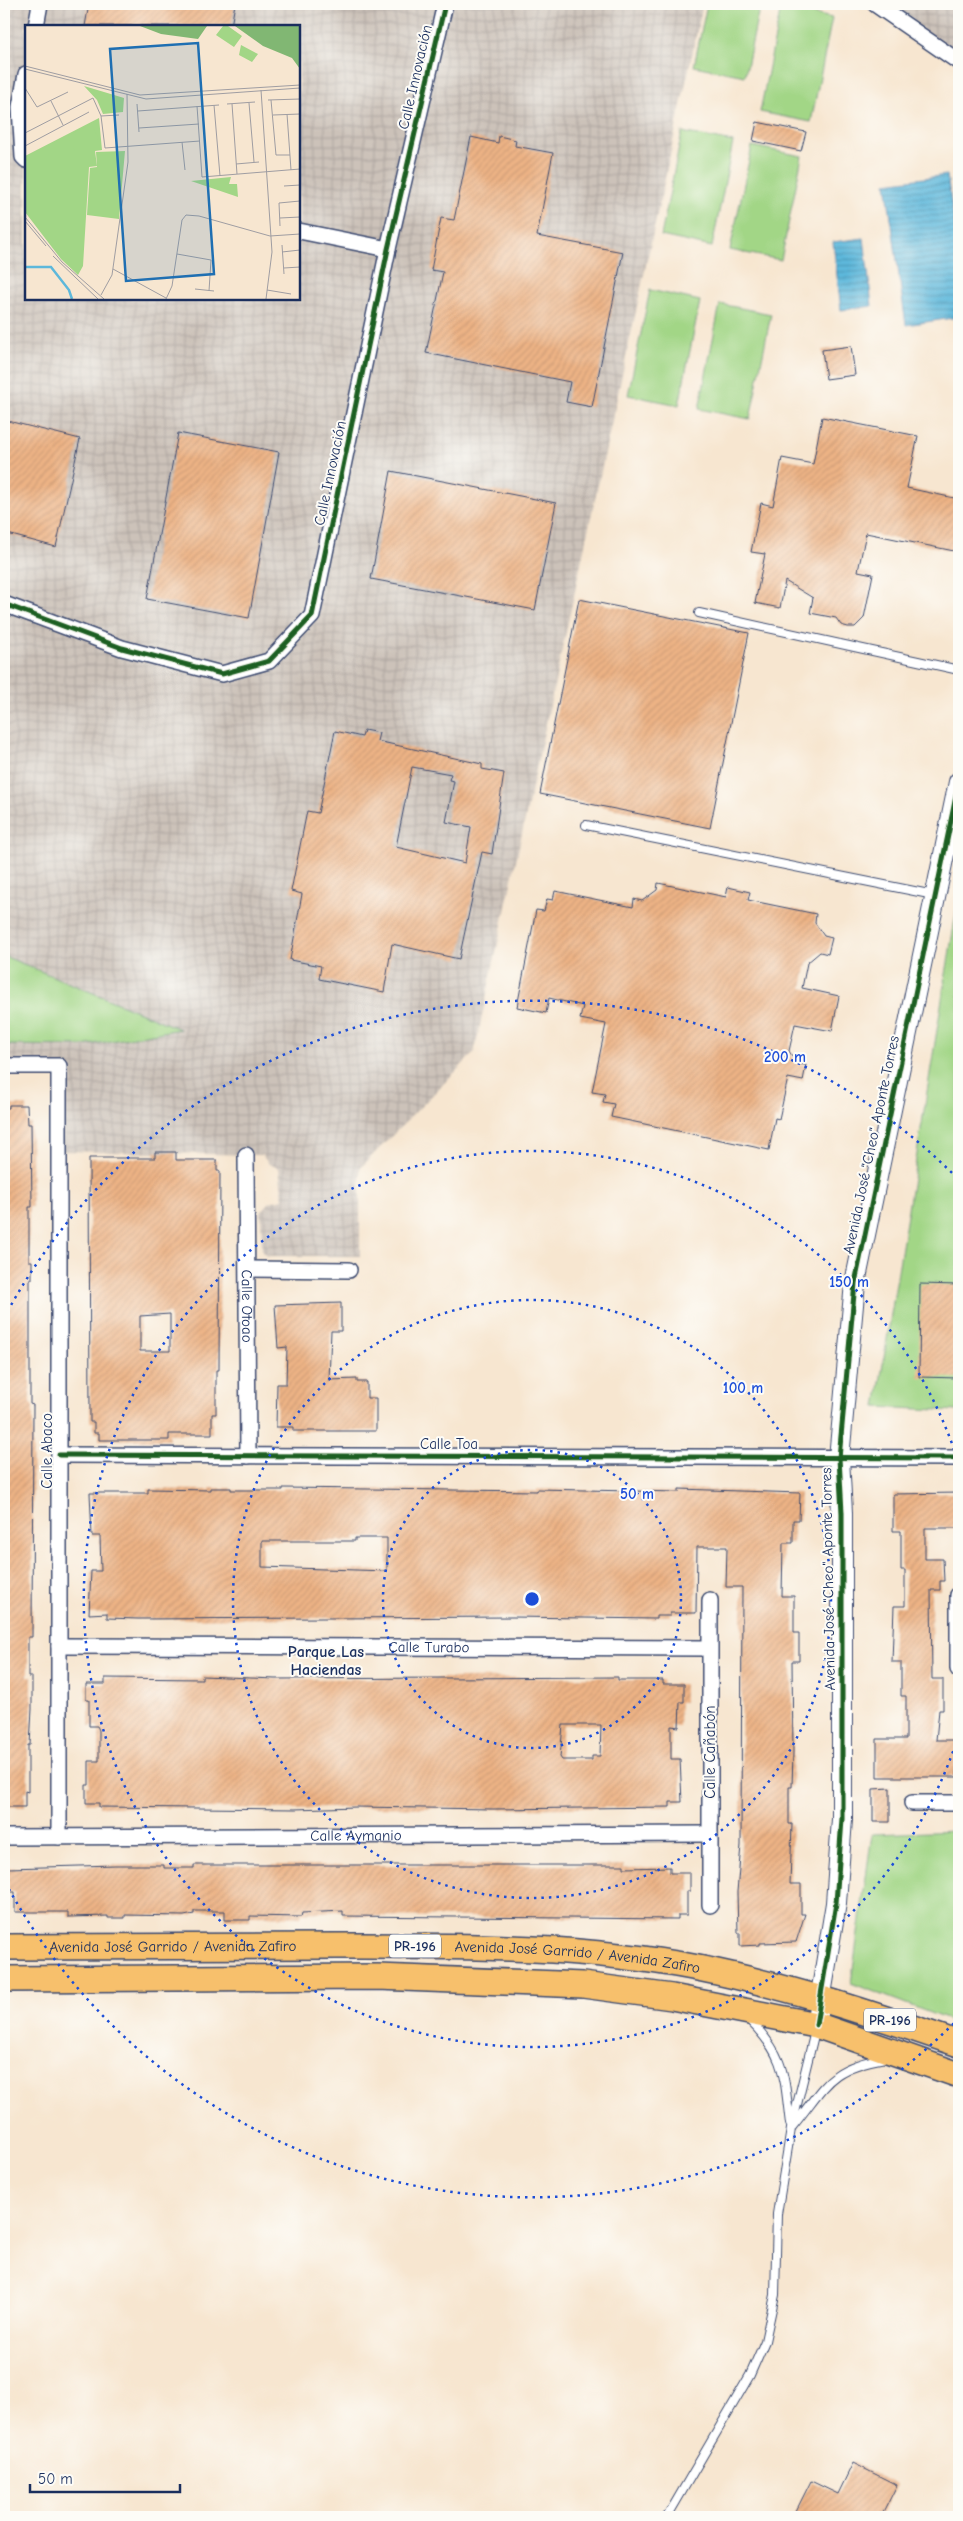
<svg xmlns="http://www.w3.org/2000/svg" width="963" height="2521" font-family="'Comic Neue',sans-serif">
<defs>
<pattern id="industrial-grid" width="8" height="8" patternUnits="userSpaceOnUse" patternTransform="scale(1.25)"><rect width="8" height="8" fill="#ccc2b9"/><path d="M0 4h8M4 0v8" fill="none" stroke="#afa7a1"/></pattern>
<pattern id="water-rules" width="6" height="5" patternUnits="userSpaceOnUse" patternTransform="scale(1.25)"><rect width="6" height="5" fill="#5db8db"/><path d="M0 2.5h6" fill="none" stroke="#4c96b5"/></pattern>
<pattern id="building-hatch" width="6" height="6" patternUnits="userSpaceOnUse" patternTransform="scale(1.25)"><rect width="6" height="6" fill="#edb385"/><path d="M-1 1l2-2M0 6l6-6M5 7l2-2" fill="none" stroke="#cb9a75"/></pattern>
</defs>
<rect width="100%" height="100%" fill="#fdfcf7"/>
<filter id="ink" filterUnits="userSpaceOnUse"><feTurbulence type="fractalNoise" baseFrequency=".02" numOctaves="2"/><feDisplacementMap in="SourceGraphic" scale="10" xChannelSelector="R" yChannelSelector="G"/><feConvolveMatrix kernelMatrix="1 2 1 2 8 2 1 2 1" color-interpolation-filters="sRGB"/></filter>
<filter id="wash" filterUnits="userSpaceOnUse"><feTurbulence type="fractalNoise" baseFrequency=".0096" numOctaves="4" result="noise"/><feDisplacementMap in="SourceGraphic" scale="20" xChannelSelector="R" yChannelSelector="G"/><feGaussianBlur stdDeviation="1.12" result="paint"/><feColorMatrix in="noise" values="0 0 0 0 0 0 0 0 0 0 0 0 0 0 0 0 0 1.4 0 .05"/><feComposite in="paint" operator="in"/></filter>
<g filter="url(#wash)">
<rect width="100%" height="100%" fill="#f7e6d0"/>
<g fill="url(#industrial-grid)" fill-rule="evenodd">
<path d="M4 4H703L474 1053 360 1168V1256H268L262 1252 261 1211 269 1202 283 1199 279 1168 269 1164 262 1155 60 1151V1068L4 1069ZM26 26H299V299H26Z"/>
<path d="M873 4H959V64Z"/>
</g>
<g fill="#a2d686" stroke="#5e8272">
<path d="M707 4H760L745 76 694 66Z"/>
<path d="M781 7 832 18 811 122 760 112Z"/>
<path d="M682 132 733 142 712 247 661 236Z"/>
<path d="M752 146 802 156 781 260 730 250Z"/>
<path d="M650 290 700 301 679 405 628 395Z"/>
<path d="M720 304 771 314 750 419 699 409Z"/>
<path d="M959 894V1411L876 1407Z"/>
<path d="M4 956 180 1029 83 1046 4 1045Z"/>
<path d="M959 1831V2024L851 1983 872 1834Z"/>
</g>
<g fill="url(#water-rules)" stroke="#3c749c">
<path d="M947 175 959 256V317L906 325 886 183Z"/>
<path d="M864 238 872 306 841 310 833 242Z"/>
</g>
<g id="blocks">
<g fill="url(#building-hatch)" fill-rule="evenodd">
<path d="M89 4H235L231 26H85Z"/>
<path d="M757 122 806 132 801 151 753 141Z"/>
<path d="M499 136 516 140 515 146 553 153 537 236 623 252 592 407 566 402 570 382 426 353 443 272 431 270 441 218 454 220 471 137 498 143Z"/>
<path d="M851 346 855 375 826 379 822 350Z"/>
<path d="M822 417 918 436 907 488 959 499V552L866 533 858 571 873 574 864 618 855 627H848L841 625 836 618 810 613 813 598 785 581 780 608 755 603 765 554 751 552 761 503 773 506 782 458 813 464Z"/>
<path d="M4 420 80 439 56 547 4 533Z"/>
<path d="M178 433 279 452 249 618 147 599Z"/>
<path d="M391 471 556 503 535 610 371 579Z"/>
<path d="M579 599 749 633 710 828 540 794Z"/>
<path d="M364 730 379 733 377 741 482 764V769L504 773 492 854 482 852 459 959 392 944 384 992 319 979 321 966 290 960 302 894 291 891 307 811 318 813 335 731 362 737ZM412 767 451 774 449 780 454 781 446 822 471 827 465 863 396 847Z"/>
<path d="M658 883 726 897 728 887 750 892 748 900 816 914 815 923 824 936 832 938 828 954 820 952 807 963 802 988 839 996 832 1031 795 1024 789 1051 797 1064 806 1065 803 1081 788 1078 779 1119 775 1118 769 1150 611 1117 614 1104 603 1102 605 1094 592 1092 606 1024 580 1019 583 1006 549 998 546 1013 517 1007 536 910 544 911 547 899 553 900 555 891 633 907 634 899 642 901 657 890Z"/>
<path d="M9 1105H27L28 1124H31L32 1207H29V1261H32V1279H30V1404L33 1405 32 1637H28V1677H32V1709L30 1745H28V1792L25 1791V1807H4V1108H9Z"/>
<path d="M155 1152H176V1160H217V1171H220L219 1370H216V1414H212V1434H169V1440H99V1433H94V1422H90L89 1158H155ZM170 1314V1351H140V1316Z"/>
<path d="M920 1284 959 1285V1378L919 1377Z"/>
<path d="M341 1303V1331H331L329 1380 357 1379V1382H367V1398H376V1431H293V1427H276L277 1384H286L287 1347 278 1348 275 1305Z"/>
<path d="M210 1488H231V1490H283V1488L537 1491V1489L679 1492V1489L800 1493 799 1520H793V1543H783L782 1596H794V1633H799V1661H792L793 1752 792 1787H789V1824H792L790 1884H801V1914H805L796 1942 760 1943V1945L740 1946V1933H738L737 1892 741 1845 742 1587H726L727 1547H697L696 1613H670V1616H656V1619L513 1617 138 1619 107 1618V1613L89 1614 91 1571H101L100 1536H92L90 1493H148V1489L210 1490ZM355 1538H387V1571L262 1567V1541H355Z"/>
<path d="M959 1493V1528H925V1559H943L944 1581H940V1590H931L932 1679H943V1710H939L936 1740H957V1777H877V1739H906V1696H901V1662H892L894 1606H905V1570H901V1531H893V1494Z"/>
<path d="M202 1676 275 1679 618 1677V1680H663V1684H684V1702H680L679 1727 671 1726V1759H680L682 1802H670V1807L493 1809 356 1807 295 1809 99 1807V1803H86V1785H89V1761H99V1730L97 1726H89V1700H86V1684H105V1678L202 1679ZM563 1725H601L600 1756H592V1760H562L560 1757Z"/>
<path d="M890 1788V1822H873V1789Z"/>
<path d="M115 1865H164V1868H194V1865H624V1868L670 1867V1873H690V1891H687V1915H678V1919L343 1916V1911L302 1913 301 1917 250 1916V1920H225V1911H194V1914L184 1916 125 1915V1918H108V1916L68 1917V1912H15V1892H8V1868Z"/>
<path d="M853 2463 897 2485 881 2517H793L811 2481 838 2494Z"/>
</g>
</g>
</g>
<g filter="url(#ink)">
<use href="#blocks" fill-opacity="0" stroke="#3c4a6f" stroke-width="1"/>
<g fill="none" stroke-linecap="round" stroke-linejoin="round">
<g stroke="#3c4a6f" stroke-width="10">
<g id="service">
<path d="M699 613 959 670"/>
<path d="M586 825 934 895"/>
<path d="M749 2020C786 2056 784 2076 790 2124"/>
<path d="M792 2127C826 2086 827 2068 885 2058"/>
<path d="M667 2517 750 2375 765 2341 775 2295 777 2214 791 2129 816 2027"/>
</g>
</g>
<g stroke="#3c4a6f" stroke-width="18">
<g id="minor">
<path d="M875 4 959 62"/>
<path d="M36 26 40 4"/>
<path d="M26 74 20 107 23 157 26 160"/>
<path d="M299 231 388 249"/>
<path d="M4 604 122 648 222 674 269 661 312 616 388 249 445 4"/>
<path d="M4 1066H59V1837"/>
<path id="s1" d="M246 1155 248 1456"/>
<path d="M248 1269 349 1270"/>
<path d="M59 1455 959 1458"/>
<path d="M710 1600V1905"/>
<path id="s2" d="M59 1646 709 1648"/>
<path d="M958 1669V1595"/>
<path d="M912 1803H959"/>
<path id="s3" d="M4 1837 710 1834"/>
</g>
</g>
<g stroke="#3c4a6f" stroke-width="22">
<path id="tertiary" d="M816 2025 836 1903 842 1819V1513L839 1458 855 1283 959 782"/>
</g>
<g stroke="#3c4a6f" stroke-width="28">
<g id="primary">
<path id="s4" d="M4 1947C117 1947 231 1946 344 1946 462 1946 582 1945 698 1968 788 1986 873 2014 959 2044"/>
<path d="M4 1979 378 1977 583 1985 672 1997 816 2025 959 2075"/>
</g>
</g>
<use href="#service" stroke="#fff" stroke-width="8"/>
<use href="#minor" stroke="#fff" stroke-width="15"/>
<use href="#tertiary" stroke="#fff" stroke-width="20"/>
<use href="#primary" stroke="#f7c06c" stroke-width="25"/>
<g stroke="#fdfcf7" stroke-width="8">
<g id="cycleway">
<path d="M4 604 122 648 222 674 269 661 312 616 388 249 445 4"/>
<path d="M59 1455 959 1458"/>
<path d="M816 2025 836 1903 842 1819V1513L839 1458 855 1283 959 782"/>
</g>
</g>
<use href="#cycleway" stroke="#1b5e20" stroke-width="5"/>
</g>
</g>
<g fill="none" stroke="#1d4ed8" stroke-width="2.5" stroke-dasharray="2.5 5">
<circle cx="532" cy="1599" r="149"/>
<circle cx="532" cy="1599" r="299"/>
<path d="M958 1737A448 448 0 1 1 958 1461"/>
<path d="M959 2018A598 598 0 0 1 4 1880M4 1318A598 598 0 0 1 959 1180"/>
</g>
<g text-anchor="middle" stroke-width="4" stroke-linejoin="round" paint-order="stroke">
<g fill="#fdfcf7" stroke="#5f6c8c" stroke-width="1">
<rect x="389" y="1934.5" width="52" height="23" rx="4"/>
<rect x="864" y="2008.5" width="52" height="23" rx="4"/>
</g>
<g font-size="14" font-weight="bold" fill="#1b2f5e">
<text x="415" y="1951">PR-196</text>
<text x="890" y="2025">PR-196</text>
</g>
<g font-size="15" fill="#1b2f5e" stroke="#fdfcf7">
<text transform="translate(415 77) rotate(-77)" y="5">Calle Innovación</text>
<text transform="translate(330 473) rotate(-78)" y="5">Calle Innovación</text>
<text transform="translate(871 1145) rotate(-78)" y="5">Avenida José "Cheo" Aponte Torres</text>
<text dy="5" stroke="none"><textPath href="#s1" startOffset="151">Calle Otoao</textPath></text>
<text x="449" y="1449">Calle Toa</text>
<text transform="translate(47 1451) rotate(-90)" y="5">Calle Abaco</text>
<text transform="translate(828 1579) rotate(-91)" y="5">Avenida José "Cheo" Aponte Torres</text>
<text dy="5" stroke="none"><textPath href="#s2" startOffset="370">Calle Turabo</textPath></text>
<text transform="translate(710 1752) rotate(-90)" y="5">Calle Cañabón</text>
<text dy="5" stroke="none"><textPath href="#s3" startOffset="352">Calle Aymanio</textPath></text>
<text dy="5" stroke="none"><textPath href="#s4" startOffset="169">Avenida José Garrido / Avenida Zafiro</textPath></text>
<text dy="5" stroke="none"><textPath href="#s4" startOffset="574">Avenida José Garrido / Avenida Zafiro</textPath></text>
</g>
<g font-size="16" font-weight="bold" fill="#1b2f5e" stroke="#fdfcf7">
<text x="326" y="1657">Parque Las<tspan x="326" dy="18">Haciendas</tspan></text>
</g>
</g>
<g transform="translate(25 25)">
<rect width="275" height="275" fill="#f7e6d0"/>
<path d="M115 1H182L173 14 136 9ZM210 1H275V44L267 33 238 21Z" fill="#81b773"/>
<path d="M74 93 77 125 70 126 72 141 64 142 58 241 53 250 36 234 0 187V131Z" fill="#a2d686"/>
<path d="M198 1H203L217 11 209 22 191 10ZM216 20 233 29 227 37 214 30ZM59 61 99 73 98 87 78 89 72 75ZM66 99 74 114 50 126 43 111ZM100 126 94 194 62 190 65 143 72 142 71 127ZM206 152 204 159H212L213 172 166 156Z" fill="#a2d686"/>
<path fill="none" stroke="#5db8db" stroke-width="2.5" d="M0 242H26L44 265 47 274"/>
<path fill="none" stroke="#9f9da2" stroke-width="1" d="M0 41 115 70 275 60M0 44 121 74 275 63M0 63 12 82 43 67M236 65 247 227 241 274M243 75 275 74M246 75 251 130H265M26 76 38 100M224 78 229 137M112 79 114 107M202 79 230 77M207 79 212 149M189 80 195 151M172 81 177 152 275 144M113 86 194 80M262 89 266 145M248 90 275 89M76 91 94 90M114 103 174 99M0 108 68 73 76 91 80 123 175 116M157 117 160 145M0 121 64 87M211 139 234 137M259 161 275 160M0 192 37 237 79 274M255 193 275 192M0 196 21 221M255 201 254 178 275 176M257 220 259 249M257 227 275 225M152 229 186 235 184 266M28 231 73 274M259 243 275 242M88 244 141 273M170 264 189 266M242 265 266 269M76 270 87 250 103 137 102 69M141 274 147 261 157 195 161 190 174 191 245 211 275 209"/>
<path fill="#1f6fb2" fill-opacity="0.15" stroke="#1f6fb2" stroke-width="2.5" d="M173 18 189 249 101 256 85 24Z"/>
<rect width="275" height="275" fill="none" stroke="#1b2f5e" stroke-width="2.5"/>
</g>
<circle cx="532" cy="1599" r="8" fill="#1d4ed8" stroke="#fdfcf7" stroke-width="2.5"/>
<g font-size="15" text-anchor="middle" font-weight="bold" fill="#1d4ed8" stroke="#fdfcf7" stroke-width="4" stroke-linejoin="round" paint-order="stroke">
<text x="785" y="1062">200 m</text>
<text x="849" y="1287">150 m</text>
<text x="743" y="1393">100 m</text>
<text x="637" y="1499">50 m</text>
</g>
<rect width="963" height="2521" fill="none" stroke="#fdfcf7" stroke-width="20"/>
<path d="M30 2484v8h150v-8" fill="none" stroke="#1b2f5e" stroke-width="2.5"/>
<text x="38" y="2484" font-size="15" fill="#1b2f5e" stroke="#fdfcf7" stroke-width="4" paint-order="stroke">50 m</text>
</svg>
